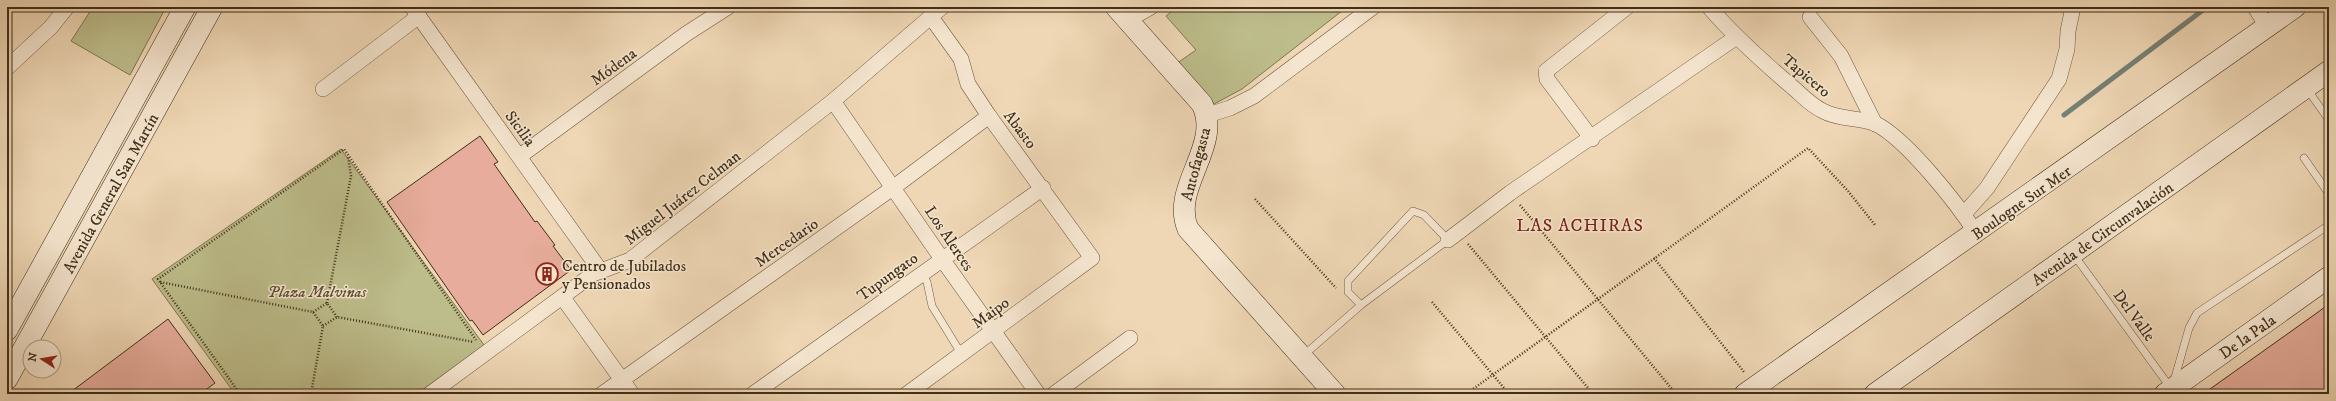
<svg xmlns="http://www.w3.org/2000/svg" width="2336" height="401" font-family="'IM FELL DW Pica',serif">
<rect width="100%" height="100%" fill="#efd7b5"/>
<filter id="stains"><feTurbulence type="fractalNoise" baseFrequency=".005" numOctaves="4"/><feColorMatrix values="0 0 0 0 .2 0 0 0 0 .09 0 0 0 0 .02 0 0 0 .5 -.17"/></filter>
<radialGradient id="worn" r=".72"><stop offset=".6" stop-color="#630" stop-opacity="0"/><stop offset="1" stop-color="#630" stop-opacity=".3"/></radialGradient>
<g fill="#bdbd8b" stroke="#7e7652">
<path d="M93 7H166L130 75 71 41Z"/>
<path d="M1177 7H1347L1242 89 1214 104 1176 64 1196 50 1166 16Z"/>
<path d="M341 149 484 345 417 394H235L152 279Z"/>
</g>
<g fill="none" stroke-linecap="round" stroke-linejoin="round">
<path stroke="#768175" stroke-width="5" d="M2064 115 2207 7"/>
</g>
<g fill="#e7ac9b" stroke="#402f19">
<path d="M480 136 498 162 494 164 535 222 537 221 555 245 553 246 571 270 483 335 472 320 470 321 387 202Z"/>
<path d="M2329 304V394H2203L2314 315Z"/>
<path d="M168 319 215 383 200 394H68Z"/>
</g>
<g fill="none" stroke-linecap="round" stroke-linejoin="round">
<g stroke="#6c5940" stroke-width="8">
<g id="lane">
<path d="M2307 89 2329 120"/>
<path d="M2304 158 2329 194"/>
<path d="M2074 255 2170 387"/>
<path d="M922 273 927 282 932 306 962 355"/>
<path d="M1304 355 1361 305 1448 240 1424 215 1413 211 1348 281V292L1361 305"/>
<path d="M2174 381 2189 328 2197 313 2329 225"/>
</g>
</g>
<g stroke="#6c5940" stroke-width="16">
<g id="street">
<path d="M412 7 600 270"/>
<path d="M1709 7C1734 36 1761 60 1790 85 1800 93 1810 105 1823 111 1839 120 1859 117 1876 124 1906 139 1957 203 1976 233"/>
<path d="M2255 7 2268 28"/>
<path d="M1810 17 1841 56 1875 124"/>
<path d="M1128 20 1151 7"/>
<path d="M7 68 51 27 67 7"/>
<path d="M323 89 419 16"/>
<path d="M833 101 942 259 1038 394"/>
<path d="M1208 115 1230 108 1254 96 1373 7"/>
<path d="M1592 139 1547 79 1546 71 1627 7"/>
<path d="M520 156 686 34 728 7"/>
<path d="M1964 214 1987 188 2059 79 2067 49 2068 31 2073 7"/>
<path d="M1448 240 1510 193 1735 38"/>
<path d="M563 298 632 394"/>
<path d="M430 394 593 274 630 260 833 101 942 7"/>
<path d="M602 394 894 187 989 116"/>
<path d="M753 394 1043 188"/>
<path d="M907 394 1092 258 989 116 968 84 961 59 931 17"/>
<path d="M1054 394 1130 338"/>
</g>
</g>
<g stroke="#402f19" stroke-width="22">
<g id="secondary">
<path d="M1116 7 1202 104C1223 146 1170 187 1188 229L1335 394"/>
<path d="M7 330 185 7"/>
<path d="M7 379 212 7"/>
<path d="M1745 394 2295 7"/>
<path d="M1875 394 2329 71"/>
<path d="M2165 394 2329 277"/>
</g>
</g>
<g stroke="#402f19" stroke-width="2.5" stroke-dasharray="1 2" stroke-linecap="butt">
<path d="M1255 199 1336 288"/>
<path d="M1520 205 1676 394"/>
<path d="M1468 244 1593 394"/>
<path d="M1654 258 1744 372"/>
<path d="M160 282 158 279 344 149 476 340"/>
<path d="M1432 302 1509 394"/>
<path d="M327 303 351 176 348 157"/>
<path d="M313 312 327 303 337 317"/>
<path d="M323 326 337 317 474 342"/>
<path d="M240 394 160 282 313 312 323 326 311 394"/>
<path d="M1466 394 1808 148 1848 191 1875 225"/>
</g>
<use href="#lane" stroke="#f5e5cf" stroke-width="7"/>
<use href="#street" stroke="#f5e5cf" stroke-width="15"/>
<use href="#secondary" stroke="#f5e5cf" stroke-width="21"/>
</g>
<defs>
<g id="building-ring" transform="scale(1.15)"><circle r="9.5" fill="#f5e5cf" stroke="#8f2418" stroke-width="1.5"/><path d="M-4-6H4V6H1V3H-1V6H-4ZM-2.5-4.3h1.7v1.8h-1.7ZM.8-4.3h1.7v1.8H.8ZM-2.5-1h1.7V.8h-1.7ZM.8-1h1.7V.8H.8Z" fill="#8f2418"/></g>
</defs>
<g fill-rule="evenodd">
<use href="#building-ring" x="547" y="274"/>
</g>
<g text-anchor="middle" stroke-width="3" stroke-linejoin="round" paint-order="stroke">
<g font-size="16" fill="#402f19" stroke="#f5e5cf">
<text transform="translate(613 66) rotate(-36)" y="6">Módena</text>
<text transform="translate(1807 75) rotate(40)" y="6">Tapicero</text>
<text transform="translate(521 128) rotate(54)" y="6">Sicilia</text>
<text transform="translate(1021 129) rotate(53)" y="6">Abasto</text>
<text transform="translate(1195 164) rotate(-75)" y="6">Antofagasta</text>
<text transform="translate(110 193) rotate(-61)" y="6">Avenida General San Martín</text>
<text transform="translate(682 197) rotate(-38)" y="6">Miguel Juárez Celman</text>
<text transform="translate(2021 202) rotate(-35)" y="6">Boulogne Sur Mer</text>
<text transform="translate(2102 233) rotate(-35)" y="6">Avenida de Circunvalación</text>
<text transform="translate(950 238) rotate(56)" y="6">Los Alerces</text>
<text transform="translate(786 242) rotate(-35)" y="6">Mercedario</text>
<text transform="translate(887 276) rotate(-36)" y="6">Tupungato</text>
<text transform="translate(990 312) rotate(-36)" y="6">Maipo</text>
<text transform="translate(2135 315) rotate(54)" y="6">Del Valle</text>
<text transform="translate(2247 336) rotate(-35)" y="6">De la Pala</text>
</g>
<g font-size="16" fill="#402f19" stroke="#f5e5cf" text-anchor="start">
<text x="562" y="271">Centro de Jubilados<tspan x="562" dy="18">y Pensionados</tspan></text>
</g>
<g font-size="16" font-style="italic" fill="#594b30" stroke="#f5e5cf">
<text x="317" y="297">Plaza Malvinas</text>
</g>
<g font-size="18" letter-spacing="1" fill="#7a1f14" stroke="#f5e5cf">
<text x="1580" y="231">LAS ACHIRAS</text>
</g>
</g>
<rect width="2336" height="401" fill="none" stroke="#efd7b5" stroke-width="24"/>
<rect x="8" y="8" width="2320" height="385" fill="none" stroke="#402f19" stroke-width="2"/>
<rect x="12" y="12" width="2312" height="377" fill="none" stroke="#402f19"/>
<g transform="translate(42 359) rotate(282)"><circle r="19" fill="#f5e5cf" stroke="#ad9c86"/>
<path d="M0-3L7 15L0 10L-7 15Z" fill="#8f2418"/>
<text y="-6" font-size="11" font-weight="bold" text-anchor="middle" fill="#402f19">N</text>
</g>
<rect width="100%" height="100%" filter="url(#stains)"/>
<rect width="100%" height="100%" fill="url(#worn)"/>
</svg>
